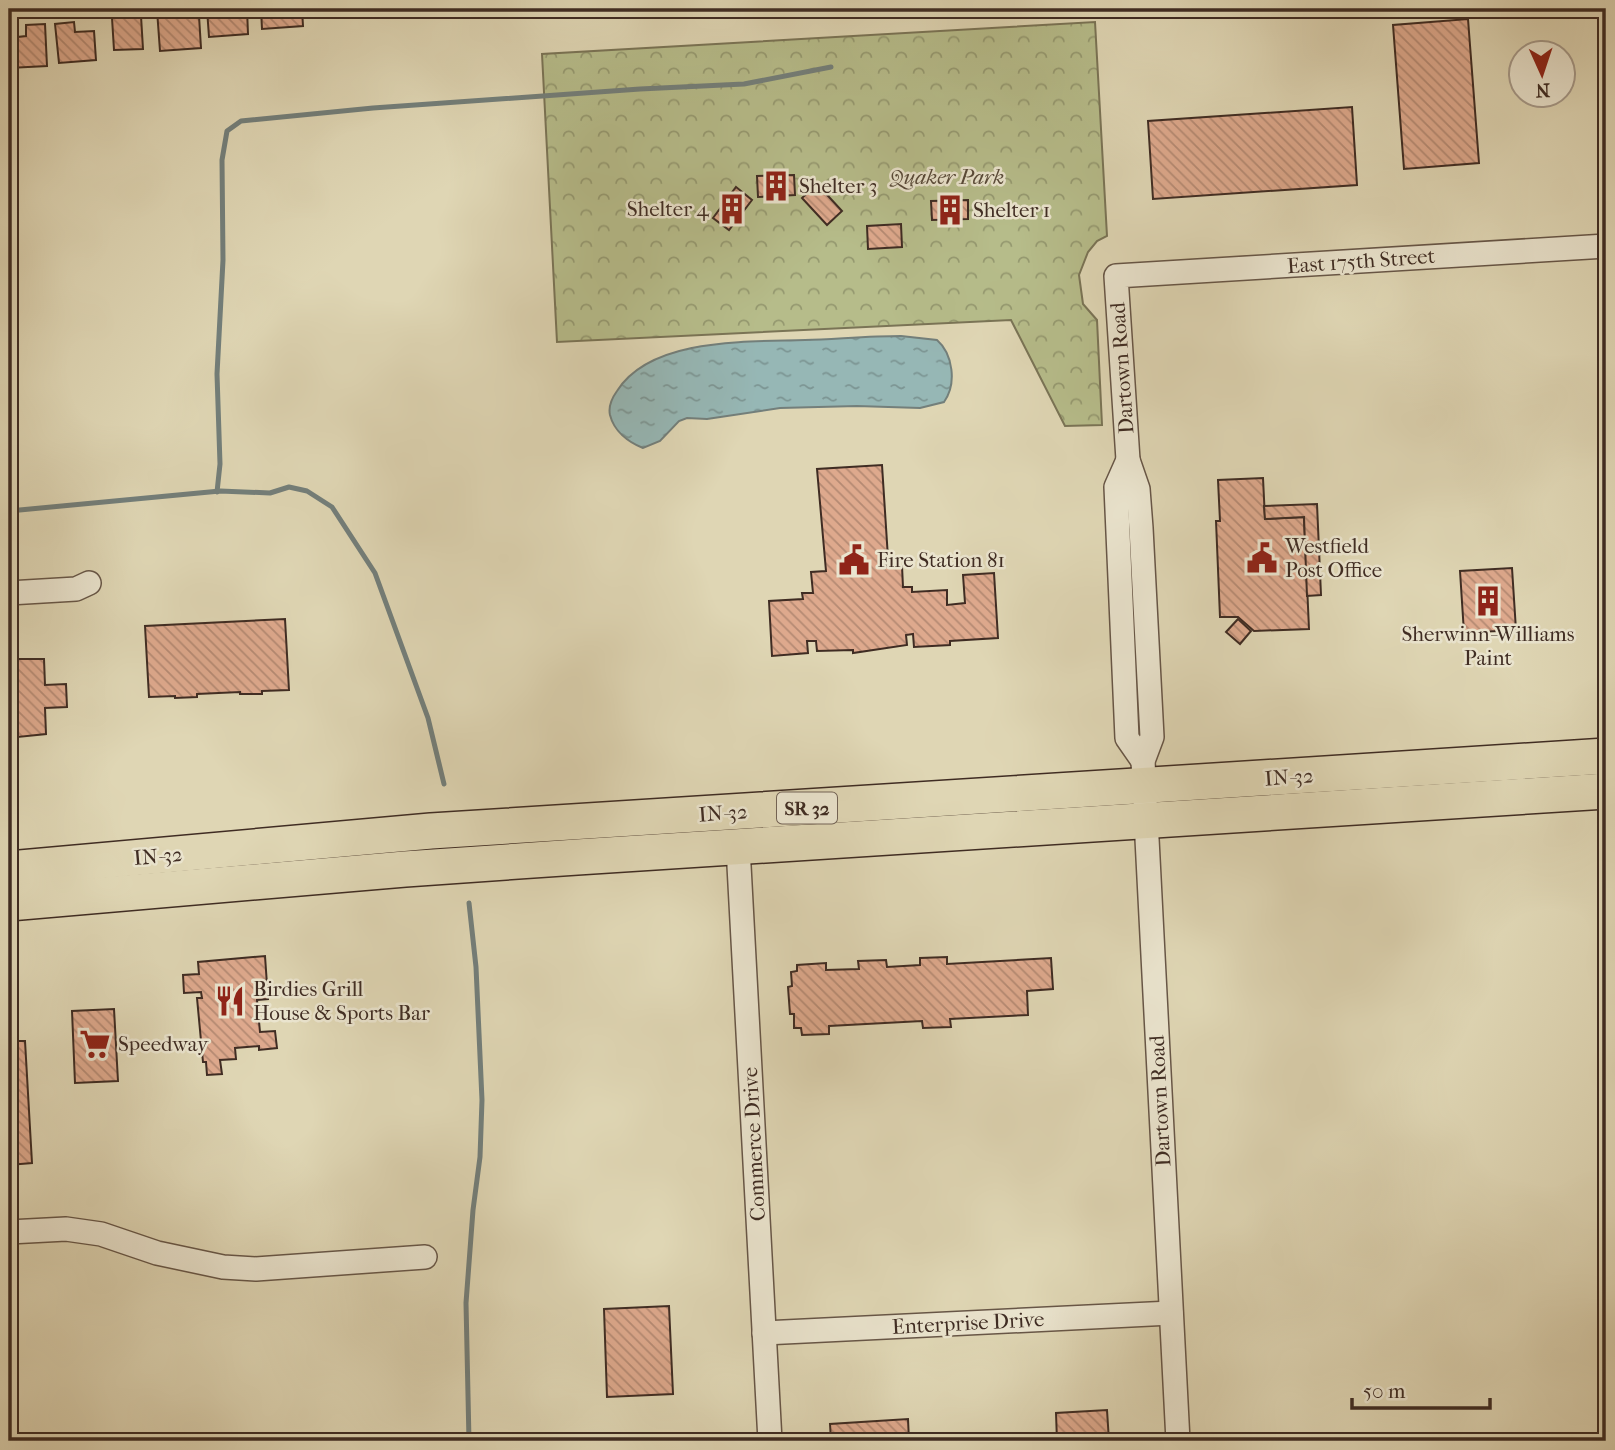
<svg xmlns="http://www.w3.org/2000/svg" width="1615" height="1450" font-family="'IM FELL French Canon',serif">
<defs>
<pattern id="park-crowns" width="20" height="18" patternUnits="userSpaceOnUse" patternTransform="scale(1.75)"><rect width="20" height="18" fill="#b6bc8a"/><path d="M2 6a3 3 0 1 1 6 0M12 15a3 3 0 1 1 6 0" fill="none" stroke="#959970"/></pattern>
<pattern id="water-ripples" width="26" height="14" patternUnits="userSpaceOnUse" patternTransform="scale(1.75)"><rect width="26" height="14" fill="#96b7b5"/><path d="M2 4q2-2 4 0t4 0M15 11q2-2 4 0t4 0" fill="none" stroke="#7c9593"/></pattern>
<pattern id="building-back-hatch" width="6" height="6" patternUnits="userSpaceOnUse" patternTransform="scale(1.75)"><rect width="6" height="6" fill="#dea98d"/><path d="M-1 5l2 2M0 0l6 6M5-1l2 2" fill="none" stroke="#b58a73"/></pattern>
</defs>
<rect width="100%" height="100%" fill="#dfd6b4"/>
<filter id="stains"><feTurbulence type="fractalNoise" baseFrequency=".00286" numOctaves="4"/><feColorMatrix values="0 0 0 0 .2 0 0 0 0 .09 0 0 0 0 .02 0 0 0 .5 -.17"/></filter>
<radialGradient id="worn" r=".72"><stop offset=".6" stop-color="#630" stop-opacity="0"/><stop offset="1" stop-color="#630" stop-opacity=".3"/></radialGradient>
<path fill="url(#park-crowns)" stroke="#7a7456" stroke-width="2" d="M1095 22 1107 236 1097 241 1088 252 1079 275 1083 304 1097 320 1102 425 1065 426 1011 320 557 342 542 54Z"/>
<path fill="url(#water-ripples)" stroke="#737f7b" stroke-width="2" d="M901 336 937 340C953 354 957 384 944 402L920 408 857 406 780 408 707 419 687 418 679 421 660 441 643 448C628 442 614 431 610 415 608 406 612 398 617 391 651 337 749 342 805 340 837 339 869 336 901 336Z"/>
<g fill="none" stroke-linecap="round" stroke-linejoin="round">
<g stroke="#737f7b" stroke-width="5">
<path d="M217 492 220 464 217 374 223 260 222 160 227 131 241 121 373 108 640 89 744 84 831 67"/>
<path d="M9 511 220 491 270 493 289 487 307 491 332 507 375 573 428 718 444 784"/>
<path d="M469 1441 466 1303 473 1210 480 1157 482 1100 476 967 469 903"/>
</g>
</g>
<g fill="url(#building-back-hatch)" stroke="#3f2c23" stroke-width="2">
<path d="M178 9 179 17 199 16 201 48 160 51 157 10Z"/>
<path d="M207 9H247L248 34 209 37Z"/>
<path d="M261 9H302L303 26 262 29Z"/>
<path d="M141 16 143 49 114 50 112 18Z"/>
<path d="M1468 19 1479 163 1404 169 1393 25Z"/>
<path d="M74 22 75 32 94 31 96 60 59 63 55 24Z"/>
<path d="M45 24 47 66 9 68V38L26 36V25Z"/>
<path d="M1352 107 1357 185 1153 199 1148 121Z"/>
<path d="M794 175 795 195 758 197 757 176Z"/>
<path d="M817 184 842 211 827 225 802 198Z"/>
<path d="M736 187 752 200 729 230 713 218Z"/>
<path d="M968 200V219L932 220 931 201Z"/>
<path d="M901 224 902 247 868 249 867 226Z"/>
<path d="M882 465 888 558H885L886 567 902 566 903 587H912V592L947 590V605L965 603 963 575 994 573 998 638 950 641V645L914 647 913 634 906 635 907 645 853 653V650L817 651 816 641H807L808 653 772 656 769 601 803 599 802 593H813L811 572 826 571 817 469Z"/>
<path d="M1263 478 1265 519 1304 517 1309 629 1254 631 1238 617H1220L1216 521H1220L1218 480Z"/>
<path d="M1317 504 1321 595 1307 596 1304 517 1265 519 1264 506Z"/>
<path d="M1512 568 1516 630 1464 633 1460 571Z"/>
<path d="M285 619 289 690 262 691V694H240V692L197 694V697L175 698V696L149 697 145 626Z"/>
<path d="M1238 619 1251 631 1240 644 1226 632Z"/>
<path d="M15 659H44L45 685 66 684 67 707 45 708 46 734 18 737V734H13V739H9V661Z"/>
<path d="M265 956 268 999 257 1000 260 1032 275 1031 277 1048 259 1050V1046L235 1048 236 1059 220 1060 222 1074 207 1075 206 1062H203L197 998H202L201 992 184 993 183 975 199 974 198 962Z"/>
<path d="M947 957V964L1051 958 1053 989 1027 991 1028 1015 950 1019 951 1027 923 1028 922 1021 829 1026V1034L802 1035 801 1028H794V1014H790L788 987 792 986 791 972 797 971V965L826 963V970L859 969 858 961 886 960 887 967 920 965V958Z"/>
<path d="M114 1009 118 1081 75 1083 72 1011Z"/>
<path d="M9 1041H25L32 1163 9 1165Z"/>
<path d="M669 1306 673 1394 607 1397 604 1309Z"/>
<path d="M1107 1410 1109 1441H1057L1056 1413Z"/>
<path d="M908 1419 909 1441H831L830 1424Z"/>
</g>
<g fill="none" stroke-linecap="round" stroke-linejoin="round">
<g stroke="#675647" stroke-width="26">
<g id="minor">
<path d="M1128 460 1116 487 1127 738 1143 761"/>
<path d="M9 593 76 589 89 583"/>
<path d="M738 847 770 1441"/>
<path d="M9 1232 66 1229 101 1234 157 1253 223 1267 256 1269 425 1257"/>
<path d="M764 1333 1171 1313"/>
<path d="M1178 1441 1143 761 1152 737 1141 528 1138 489 1128 460 1116 276 1606 246"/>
</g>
</g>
<g stroke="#3f2c23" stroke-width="38">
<g id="primary">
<path d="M9 869 431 831 1606 756"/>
<path d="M9 903 405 869 577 857 1606 791"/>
</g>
</g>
<use href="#minor" stroke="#eae4ce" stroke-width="23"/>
<use href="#primary" stroke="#dfd6b4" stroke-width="35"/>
</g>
<defs>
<g id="building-bare" transform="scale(2.415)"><path d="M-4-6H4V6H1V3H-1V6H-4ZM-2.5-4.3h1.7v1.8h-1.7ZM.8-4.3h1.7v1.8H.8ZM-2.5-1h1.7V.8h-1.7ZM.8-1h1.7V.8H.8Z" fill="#8f2418" stroke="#eae4ce" stroke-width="2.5" paint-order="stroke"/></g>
<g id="civic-bare" transform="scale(2.415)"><path d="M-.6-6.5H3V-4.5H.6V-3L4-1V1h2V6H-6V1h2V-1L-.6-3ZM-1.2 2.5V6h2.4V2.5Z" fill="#8f2418" stroke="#eae4ce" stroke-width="2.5" paint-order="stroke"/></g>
<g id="restaurant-bare" transform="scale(2.415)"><path d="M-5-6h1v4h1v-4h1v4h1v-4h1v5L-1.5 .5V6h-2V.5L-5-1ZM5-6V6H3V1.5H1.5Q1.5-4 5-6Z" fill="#8f2418" stroke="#eae4ce" stroke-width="2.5" paint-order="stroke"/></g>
<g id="supermarket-bare" transform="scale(2.415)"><path d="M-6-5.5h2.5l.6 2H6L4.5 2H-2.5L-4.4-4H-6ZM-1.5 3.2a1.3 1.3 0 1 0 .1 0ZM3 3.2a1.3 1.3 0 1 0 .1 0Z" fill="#8f2418" stroke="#eae4ce" stroke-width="2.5" paint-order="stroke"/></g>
</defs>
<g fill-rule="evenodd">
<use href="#building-bare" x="776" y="186"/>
<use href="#building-bare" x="732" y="209"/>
<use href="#building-bare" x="950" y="210"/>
<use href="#civic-bare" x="1262" y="558"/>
<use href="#civic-bare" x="854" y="560"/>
<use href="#building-bare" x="1488" y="601"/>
<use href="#restaurant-bare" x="230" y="1001"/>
<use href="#supermarket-bare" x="95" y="1044"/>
</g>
<g text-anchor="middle" stroke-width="5" stroke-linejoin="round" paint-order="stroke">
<rect fill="#eae4ce" stroke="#726356" stroke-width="2" x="777" y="792.5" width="60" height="31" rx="5"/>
<g font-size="19" font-weight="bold" fill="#3f2c23">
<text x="807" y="815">SR 32</text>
</g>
<g font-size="21" font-style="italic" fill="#574938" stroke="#eae4ce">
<text x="947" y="184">Quaker Park</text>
</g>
<g font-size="21" fill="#3f2c23" stroke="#eae4ce" text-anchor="start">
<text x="799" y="193">Shelter 3</text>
<text x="709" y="216" text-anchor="end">Shelter 4</text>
<text x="973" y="217">Shelter 1</text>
<text x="1285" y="553">Westfield<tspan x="1285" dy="24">Post Office</tspan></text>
<text x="877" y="567">Fire Station 81</text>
<text x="1488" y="641" text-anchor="middle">Sherwinn-Williams<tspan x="1488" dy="24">Paint</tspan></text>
<text x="253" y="996">Birdies Grill<tspan x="253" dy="24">House &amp; Sports Bar</tspan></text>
<text x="118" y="1051">Speedway</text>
</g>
<g font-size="21" fill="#3f2c23" stroke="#eae4ce">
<text transform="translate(1361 261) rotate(-4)" y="7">East 175th Street</text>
<text transform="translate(1122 368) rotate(-94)" y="7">Dartown Road</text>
<text transform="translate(1289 777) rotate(-4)" y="7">IN-32</text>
<text transform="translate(723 813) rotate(-4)" y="7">IN-32</text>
<text transform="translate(158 856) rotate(-5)" y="7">IN-32</text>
<text transform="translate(1160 1101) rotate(-93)" y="7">Dartown Road</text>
<text transform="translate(754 1144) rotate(-93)" y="7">Commerce Drive</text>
<text transform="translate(968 1323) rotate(-3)" y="7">Enterprise Drive</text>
</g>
</g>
<rect width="1615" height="1450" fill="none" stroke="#dfd6b4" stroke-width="35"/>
<rect x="10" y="10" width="1594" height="1429" fill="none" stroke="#3f2c23" stroke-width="3.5"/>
<rect x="18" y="18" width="1580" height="1415" fill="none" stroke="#3f2c23" stroke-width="2"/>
<g transform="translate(1542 74) rotate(177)"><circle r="33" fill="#eae4ce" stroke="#a69a8a" stroke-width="2"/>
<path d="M0-5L12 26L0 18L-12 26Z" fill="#8f2418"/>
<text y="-10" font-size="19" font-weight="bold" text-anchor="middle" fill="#3f2c23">N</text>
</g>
<path d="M1352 1398v10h138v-10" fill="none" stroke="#3f2c23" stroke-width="3.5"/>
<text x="1363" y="1398" font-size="21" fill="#3f2c23" stroke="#eae4ce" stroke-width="5" paint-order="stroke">50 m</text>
<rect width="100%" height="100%" filter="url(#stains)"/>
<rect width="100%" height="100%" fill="url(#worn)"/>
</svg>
